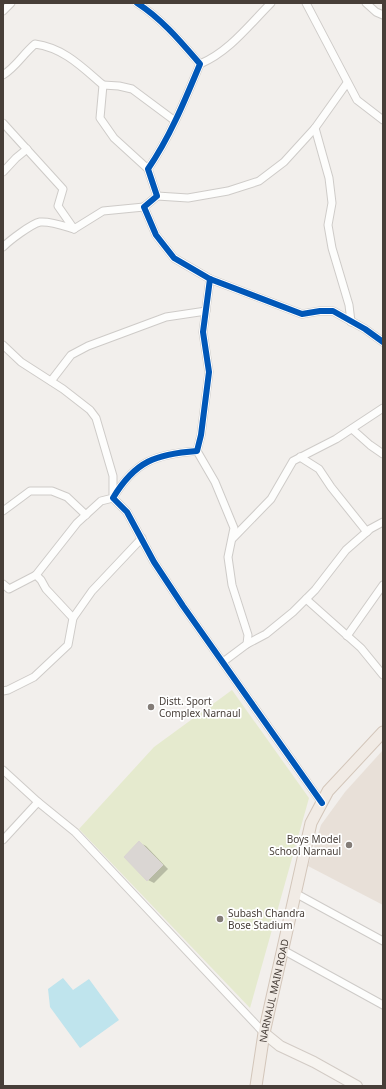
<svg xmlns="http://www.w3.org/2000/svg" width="386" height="1089" font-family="'Noto Sans',sans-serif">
<rect width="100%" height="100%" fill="#f2efec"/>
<path fill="#e8e0d8" d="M383 750V905L308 866 321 825 345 792Z"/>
<path fill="#e5eace" d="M232 690 309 798 250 1008 79 829 154 747Z"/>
<path fill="#bfe4ed" d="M63 978 73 990 89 979 119 1020 80 1048 50 1007 48 989Z"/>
<path fill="#0003" d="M140 843 146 846 168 869 154 883 148 880Z"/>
<path fill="#dad6d3" stroke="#dad5d2" d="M139 841 163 865 147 881 124 857Z"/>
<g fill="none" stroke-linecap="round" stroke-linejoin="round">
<g stroke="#cecbc8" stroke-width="9">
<g id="street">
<path d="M137 3C162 19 181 42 200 64 185 100 170 137 148 169L157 196 144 207 156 235 174 258 210 279 302 314 320 311H333L365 329 383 342"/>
<path d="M306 3 357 100 383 120"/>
<path d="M366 3 376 12 383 15"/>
<path d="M3 11 11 3"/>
<path d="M200 64C229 52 249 25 271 3"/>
<path d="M3 75C16 67 23 54 35 44 64 48 82 67 103 85L100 118 114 138 148 169"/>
<path d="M103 85 119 86 132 89 175 121"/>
<path d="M3 123 63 189 58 206 74 229 103 211 144 207"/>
<path d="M315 128 329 178 332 203 328 225 332 248 349 305 351 322"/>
<path d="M3 172 16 158 27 149"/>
<path d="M157 196 188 198 228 191 259 181 284 162 315 128 347 83"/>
<path d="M3 247C9 241 31 224 40 222 51 221 64 226 74 229"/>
<path d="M210 279 203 332 209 372 201 435 197 451C156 454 135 461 113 498L127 512 154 562 183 606 322 803"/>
<path d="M3 345 21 362 63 389 90 410 96 418 113 476V498L101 501 77 523 36 575 41 580 46 589 73 618"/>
<path d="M51 381 71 355 88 346 166 317 206 311"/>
<path d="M352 429 370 445 383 454"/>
<path d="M197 451 215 482 234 528 228 557 232 585 248 635 247 644 223 662"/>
<path d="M300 457 319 469 331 487 367 532"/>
<path d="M3 511 30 491H52L67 497 86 515"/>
<path d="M233 538 271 499 293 461 336 439 383 408"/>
<path d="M3 584 9 589 36 575"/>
<path d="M306 599 361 648 383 675"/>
<path d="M347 636 383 585"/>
<path d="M247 644 266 634 293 612 315 590 346 550 370 529 383 522"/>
<path d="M3 691 8 690 34 677 68 645 73 618 92 591 142 538"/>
<path d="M3 770 38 802 75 832 264 1033"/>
<path d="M3 840 38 802"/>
<path d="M295 893 383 941"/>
<path d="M283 950 383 1005"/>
</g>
</g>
<g stroke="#d2cbc5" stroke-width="12">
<path id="secondary" d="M264 1033 280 1046 314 1062 357 1086"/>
</g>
<g stroke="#d3c6ba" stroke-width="13">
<g id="primary">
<path id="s1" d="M256 1086 264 1033 311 823 328 791 383 732"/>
</g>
</g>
<use href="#street" stroke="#fdfdfc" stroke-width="7"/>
<use href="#secondary" stroke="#f7f4f0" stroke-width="10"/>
<use href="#primary" stroke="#f1ebe5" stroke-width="11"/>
<g stroke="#fff" stroke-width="8">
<g id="cycleway">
<path d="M137 3C162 19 181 42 200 64 185 100 170 137 148 169L157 196 144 207 156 235 174 258 210 279 302 314 320 311H333L365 329 383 342"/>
<path d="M210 279 203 332 209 372 201 435 197 451C156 454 135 461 113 498L127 512 154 562 183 606 322 803"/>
</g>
</g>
<use href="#cycleway" stroke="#0057b8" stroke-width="6"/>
</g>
<g fill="#837c77" stroke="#fff" stroke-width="1.5">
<circle cx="151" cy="707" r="4"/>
<circle cx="349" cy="845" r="4"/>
<circle cx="220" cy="919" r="4"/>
</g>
<g text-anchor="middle" stroke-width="3.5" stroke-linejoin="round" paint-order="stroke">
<g font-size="10" fill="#473e38" stroke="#fff" text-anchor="start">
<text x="159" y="705">Distt. Sport<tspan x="159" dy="12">Complex Narnaul</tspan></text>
<text x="341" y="843" text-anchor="end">Boys Model<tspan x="341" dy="12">School Narnaul</tspan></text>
<text x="228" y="917">Subash Chandra<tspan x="228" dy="12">Bose Stadium</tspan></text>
</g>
<g font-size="10" fill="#473e38" stroke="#fff">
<text dy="4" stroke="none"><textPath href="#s1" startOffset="97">NARNAUL MAIN ROAD</textPath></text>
</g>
</g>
<rect width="386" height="1089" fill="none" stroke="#473e38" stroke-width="8"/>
</svg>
